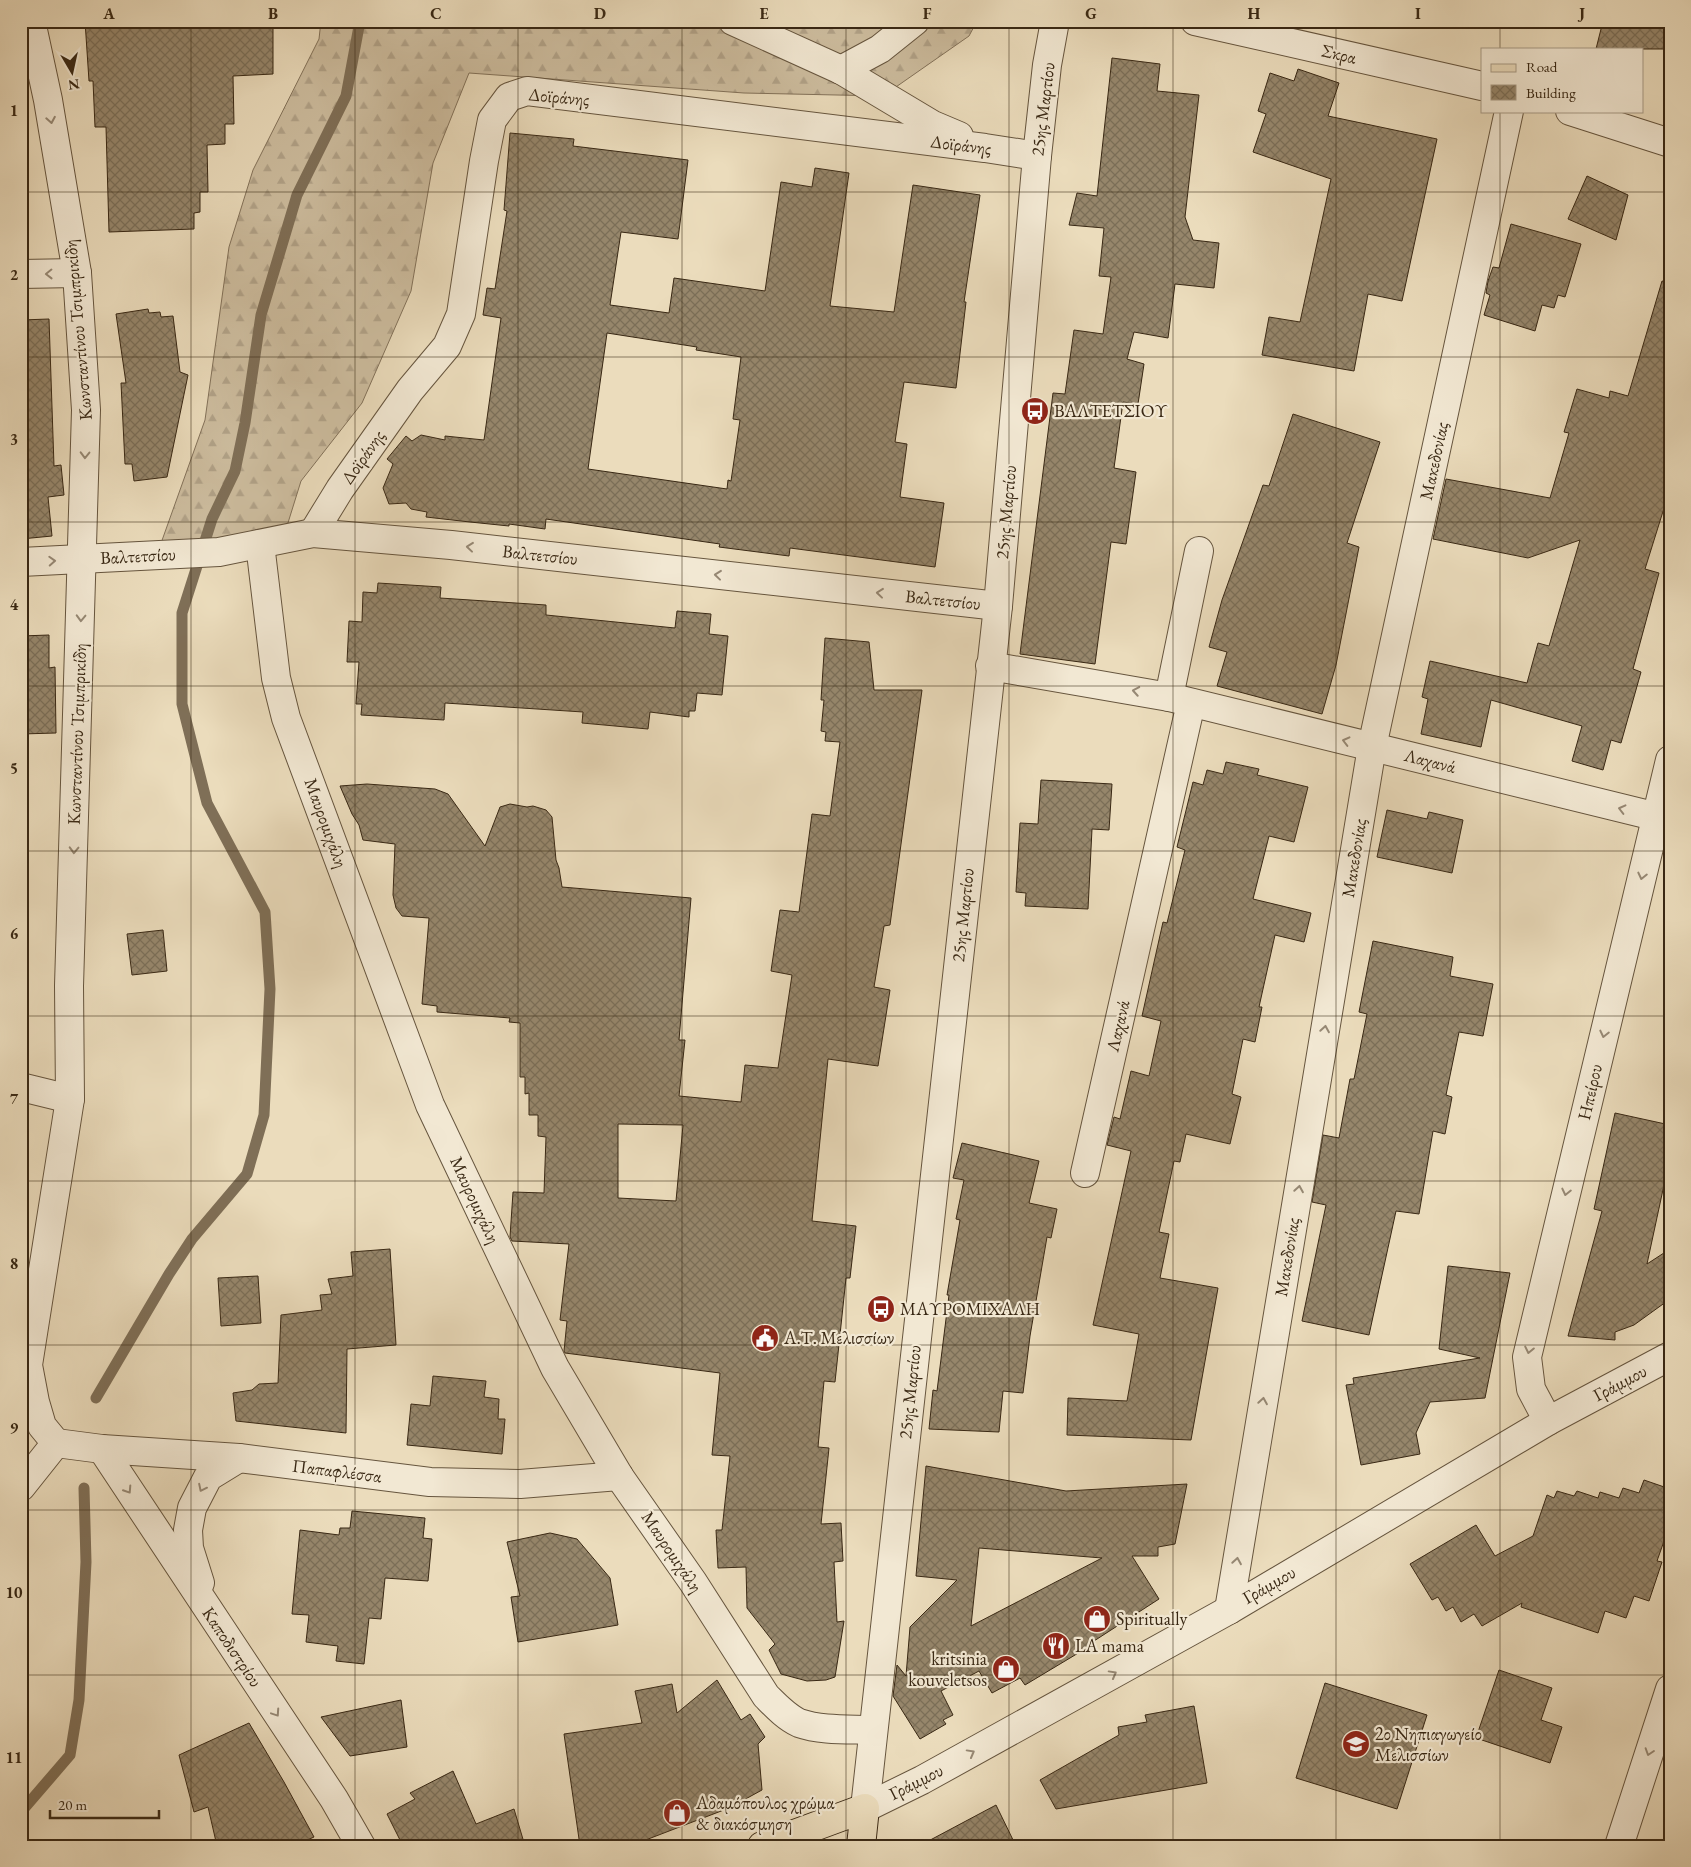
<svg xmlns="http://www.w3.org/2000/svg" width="1691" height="1867" font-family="'EB Garamond',serif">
<defs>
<pattern id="forest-firs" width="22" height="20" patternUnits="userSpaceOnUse" patternTransform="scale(1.25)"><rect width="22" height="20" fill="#cdbd9f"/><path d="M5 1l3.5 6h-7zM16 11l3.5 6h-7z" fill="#b1a288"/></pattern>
<pattern id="building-cross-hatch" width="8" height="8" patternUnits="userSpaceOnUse" patternTransform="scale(1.25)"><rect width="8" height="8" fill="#96866b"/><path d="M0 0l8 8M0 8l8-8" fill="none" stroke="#7b6e57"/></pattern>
</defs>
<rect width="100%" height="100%" fill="#ebdcbc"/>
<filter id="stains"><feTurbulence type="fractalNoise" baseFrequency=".004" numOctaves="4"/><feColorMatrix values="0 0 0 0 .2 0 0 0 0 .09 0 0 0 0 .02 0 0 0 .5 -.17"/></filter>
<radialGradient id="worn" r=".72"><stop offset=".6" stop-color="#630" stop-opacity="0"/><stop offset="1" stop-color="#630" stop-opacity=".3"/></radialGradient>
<path fill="url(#forest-firs)" stroke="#83725a" d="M321 21H977L969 36 883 96 744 93 469 73 433 163 411 291 362 403 301 481 287 526 222 542 160 546 205 420 229 247 253 170 319 39Z"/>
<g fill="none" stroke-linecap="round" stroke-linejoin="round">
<g stroke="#7f6f57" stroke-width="11">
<path d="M96 1398 169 1274 192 1239 247 1174 264 1115 270 989 265 912 207 803 182 704V613L212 519 235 471 245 423 261 315 297 195 346 96 360 21"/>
<path d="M21 1812 70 1755 79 1700 86 1562 84 1488"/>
</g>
</g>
<g fill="url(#building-cross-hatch)" stroke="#392814" fill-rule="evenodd">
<path d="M85 21H273V74L233 76 234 124H225V144L207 145 208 192H200V212L194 213V229L109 232 106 127H95L93 81H89Z"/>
<path d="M1603 21H1670V33L1666 49H1596Z"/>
<path d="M1112 58 1160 64 1157 91 1199 95 1185 217 1193 240 1219 243 1214 288 1175 284 1168 338 1134 332 1127 359 1144 364 1138 404 1123 402 1114 468 1136 472 1126 544 1111 542 1095 664 1020 654 1053 393 1065 394 1074 330 1103 334 1111 277 1099 276 1104 228 1069 225 1077 193 1097 196Z"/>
<path d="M1298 69 1339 83 1328 116 1437 139 1402 301 1368 294 1354 371 1262 355 1269 317 1300 322 1331 179 1253 152 1266 114 1258 111 1270 73 1294 81Z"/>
<path d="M510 133 574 139 573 146 688 160 678 239 621 232 610 305 669 313 674 278 765 291 781 182 812 187 815 168 849 173 830 306 894 312 913 185 980 195 964 302H966L956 388 904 382 895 442 907 444 900 497 944 503 935 567 790 548 789 556 719 547 720 544 546 519 545 529 509 524V526L470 522 426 517 427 512 411 509 406 503 389 504 383 488 393 464 387 459 406 436 412 441 421 435 445 440V436L484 440 501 318 483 315 487 288 495 289 507 211 504 210ZM607 333 697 347 696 350 741 357 733 419 740 420 731 481 728 480 727 489 588 469Z"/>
<path d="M1587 176 1628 195 1616 240 1568 219Z"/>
<path d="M1511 224 1581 244 1565 297 1558 295 1554 308 1542 305 1535 331 1484 315 1490 295 1486 293 1488 281 1493 267 1499 268Z"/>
<path d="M1662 281 1670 283V489L1645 569 1659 573 1633 669 1641 672 1621 743 1611 740 1603 770 1572 761 1582 726 1491 700 1481 747 1421 734 1428 699 1422 697 1430 661 1527 683 1538 643 1549 646 1580 540 1528 558 1433 539 1446 479 1550 498 1569 433 1564 432 1577 389 1609 398 1610 391 1628 396Z"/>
<path d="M148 309 149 313 160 312 161 317 173 316 180 372 188 375 167 477 134 481 132 464H125L121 383H126L116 314Z"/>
<path d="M49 319 54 466 61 465 64 495 48 497 52 536 21 539V320Z"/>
<path d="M1293 414 1380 442 1347 543 1359 547 1336 665 1322 714 1217 686 1227 652 1209 647 1222 600 1263 485 1269 486Z"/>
<path d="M378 583 441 587 440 598 546 605V615L675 628 677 611 711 614 709 634 728 636 722 695 697 693 695 711H689V717L650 712 648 729 582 723 583 712 445 703 444 720 361 715 362 704H356L359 662H347L349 621 362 622 363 592 377 593Z"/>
<path d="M49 635V668L55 667 56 733 21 734V636Z"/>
<path d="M825 638 869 642 874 690H922L890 925 884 926 874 987 890 990 878 1066 828 1059 812 1221 856 1226 850 1278H846L835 1382 824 1381 818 1447 829 1448 821 1524 841 1523 843 1561 834 1562 837 1622 844 1621 835 1677 826 1680 807 1681 781 1674 769 1650 775 1644 747 1608 746 1567 718 1568 716 1530H722L730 1456 712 1455 720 1373 565 1353 564 1351 567 1321 560 1320 569 1244 512 1241 510 1237 513 1192 544 1193 546 1137 538 1136V1115H529V1093L525 1094V1077H520V1023L509 1022 510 1018 437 1012V1006L422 1004 429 918 402 916 396 908 393 895 395 844 363 840 359 825 352 814 340 786 367 784 435 789 448 794 485 846 500 807 510 804 527 807 533 806 546 810 552 817 556 860 559 868 562 887 691 898 679 1040H685L679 1096 741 1102 745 1065 778 1068 792 975 771 971 780 910 799 912 812 814 830 816 840 742 825 741 826 732 821 731 824 700H821ZM618 1124 683 1125 676 1201 618 1198Z"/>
<path d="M1226 762 1259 769 1257 775 1308 787 1294 842 1269 836 1253 899 1311 913 1304 942 1275 935 1259 1007H1262L1255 1042 1243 1039 1232 1094 1241 1097 1230 1144 1186 1134 1180 1162 1174 1161 1159 1232 1169 1234 1160 1278 1218 1288 1191 1440 1067 1435 1068 1398 1127 1401 1139 1334 1093 1325 1131 1151 1107 1145 1114 1117 1120 1119 1131 1071 1149 1076 1161 1021 1142 1016 1163 922 1167 923 1185 850 1177 847 1193 782 1203 785 1207 770 1223 774Z"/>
<path d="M1041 780 1112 784 1109 830 1092 829 1088 909 1025 906 1026 893 1016 892 1020 823 1038 824Z"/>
<path d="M1387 810 1427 819 1429 812 1463 820 1452 873 1377 857Z"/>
<path d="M163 930 167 971 132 975 127 934Z"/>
<path d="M1373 941 1453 957 1450 976 1493 984 1483 1036 1459 1032 1446 1095 1452 1097 1445 1134 1433 1131 1419 1214 1396 1211 1369 1335 1302 1321 1326 1205 1312 1202 1323 1135 1339 1138 1350 1079H1354L1367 1014 1359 1012Z"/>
<path d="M1615 1113 1670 1125V1157L1647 1264 1670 1249V1299L1634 1325 1615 1332V1340L1568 1336 1602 1211 1594 1209Z"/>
<path d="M962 1143 1039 1161 1029 1203 1057 1209 1051 1238 1047 1237 1030 1336 1023 1393 1003 1391 999 1432 929 1429 933 1390 937 1391 949 1295H947L960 1220 956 1219 964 1180 953 1178Z"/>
<path d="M390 1249 396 1345 347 1349 346 1433 236 1421 233 1393 252 1390 259 1384 278 1383 281 1315 322 1310 320 1295 332 1294 328 1279 353 1276 351 1252Z"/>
<path d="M1448 1266 1510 1273 1485 1398 1430 1402 1416 1433 1420 1454 1361 1465 1346 1385 1354 1384 1353 1378 1480 1358 1439 1349Z"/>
<path d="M258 1276 261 1323 221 1326 218 1278Z"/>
<path d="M433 1376 486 1381 484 1397 499 1399 498 1419H505L502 1454 407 1445 411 1404 430 1406Z"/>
<path d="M926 1466 1066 1491 1187 1484 1175 1544 1158 1547V1556H1132L1159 1599 1094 1641 1095 1643 1025 1685 1020 1678 992 1693 979 1671 941 1691 953 1715 943 1720 946 1724 920 1739 893 1696 897 1665 906 1676 910 1627 957 1580 916 1576ZM979 1548 1102 1558 971 1626Z"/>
<path d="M1644 1480 1670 1489V1524L1657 1561 1662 1562 1649 1601 1634 1596 1626 1618 1605 1611 1598 1633 1521 1607 1522 1603 1482 1626 1474 1614 1461 1622 1453 1607 1446 1611 1438 1597 1432 1600 1410 1564 1476 1525 1495 1556 1533 1536 1547 1495 1554 1498 1557 1491 1574 1496 1577 1491 1598 1498 1600 1492 1619 1498 1623 1488 1639 1493Z"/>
<path d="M352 1511 425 1518 423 1538 432 1539 428 1581 385 1578 381 1619 369 1618 364 1664 336 1661 338 1646 306 1642 309 1615 292 1614 300 1530 339 1535 340 1528H350Z"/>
<path d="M550 1533 577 1539 610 1578 618 1625 518 1642 511 1597 520 1596 507 1542Z"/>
<path d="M1499 1670 1552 1688 1541 1720 1562 1727 1550 1763 1476 1738Z"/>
<path d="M717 1680 741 1720 750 1714 765 1737 758 1744 762 1790 729 1808 630 1846H580L564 1734 642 1723 635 1691 672 1684 677 1713Z"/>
<path d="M1325 1683 1427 1715 1397 1809 1296 1778Z"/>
<path d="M401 1700 407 1747 350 1756 321 1717Z"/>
<path d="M1194 1706 1207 1783 1056 1809 1040 1780 1119 1735 1118 1727 1147 1722 1145 1715Z"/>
<path d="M249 1723 284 1782 314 1837 294 1846H217L208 1807 194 1812 179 1755Z"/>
<path d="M453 1771 476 1824 514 1809 525 1846H403L387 1814 415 1799 410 1793Z"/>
<path d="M996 1805 1016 1846H919Z"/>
</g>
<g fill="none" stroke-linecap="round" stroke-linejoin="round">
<g stroke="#66553e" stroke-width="30">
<g id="minor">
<path d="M31 21 48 100 77 273 86 410 69 986 70 1099 28 1365 35 1402 42 1426 56 1443"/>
<path d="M733 21 841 70 933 125 959 136"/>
<path d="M1195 21 1482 86"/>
<path d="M841 70 880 49 915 21"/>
<path d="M1570 111 1670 143"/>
<path d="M21 274 77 273"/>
<path d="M313 533 340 489 410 390 447 346 461 314 484 161 492 120 509 97 527 91 985 148 1037 156"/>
<path d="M260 544 276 678 286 718 430 1105 555 1368 619 1476 693 1582 766 1696C776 1706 786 1717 799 1723 822 1731 849 1729 873 1730"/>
<path d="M21 562 219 552 313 533 451 545 998 606"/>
<path d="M990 666 1169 697 1670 820"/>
<path d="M1169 697 1199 551"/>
<path d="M21 1087 70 1099"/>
<path d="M1085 1173 1191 703"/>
<path d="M1548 1421 1531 1389 1527 1357 1670 760"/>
<path d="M56 1443 102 1449 239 1458 430 1482 520 1484 619 1476"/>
<path d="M102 1449 334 1799 361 1846"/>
<path d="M21 1487 56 1443"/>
<path d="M200 1583 189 1548 188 1530 192 1508 208 1477 239 1458"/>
<path d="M1229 1610 1372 747 1509 111"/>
<path d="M865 1808 998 606 1037 156 1047 65 1055 21"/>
<path d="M865 1808 922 1780 1229 1610 1548 1421 1670 1356"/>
<path d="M1619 1846 1670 1689"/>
</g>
</g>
<g stroke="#392814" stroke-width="30">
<path id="major" d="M762 1846 865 1808 861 1846"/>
</g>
<use href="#minor" stroke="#f2e8d3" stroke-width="28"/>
<use href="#major" stroke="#ebdcbc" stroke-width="28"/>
</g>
<defs><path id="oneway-chevron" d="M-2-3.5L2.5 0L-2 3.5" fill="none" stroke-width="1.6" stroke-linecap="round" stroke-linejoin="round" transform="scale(1.25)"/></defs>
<g stroke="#968874">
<use href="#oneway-chevron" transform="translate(51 120) rotate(80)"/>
<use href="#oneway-chevron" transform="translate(49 274) rotate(179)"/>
<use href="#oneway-chevron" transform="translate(85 455) rotate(91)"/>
<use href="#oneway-chevron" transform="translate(470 547) rotate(-174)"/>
<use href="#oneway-chevron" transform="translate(52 561) rotate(-3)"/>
<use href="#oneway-chevron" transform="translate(718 575) rotate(-174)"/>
<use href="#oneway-chevron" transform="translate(880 593) rotate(-174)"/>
<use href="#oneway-chevron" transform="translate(81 618) rotate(92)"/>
<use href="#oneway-chevron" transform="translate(1136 691) rotate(-170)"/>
<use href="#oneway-chevron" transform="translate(1346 741) rotate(-166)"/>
<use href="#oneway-chevron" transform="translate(1622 809) rotate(-166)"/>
<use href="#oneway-chevron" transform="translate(74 850) rotate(92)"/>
<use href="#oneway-chevron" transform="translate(1642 876) rotate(103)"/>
<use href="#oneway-chevron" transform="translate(1325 1029) rotate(-81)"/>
<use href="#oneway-chevron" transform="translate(1604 1034) rotate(103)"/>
<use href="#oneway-chevron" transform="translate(1299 1189) rotate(-81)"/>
<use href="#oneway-chevron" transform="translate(1566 1192) rotate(103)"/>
<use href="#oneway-chevron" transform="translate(1529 1350) rotate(102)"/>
<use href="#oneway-chevron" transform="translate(1263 1401) rotate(-81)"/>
<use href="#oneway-chevron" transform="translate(202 1488) rotate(116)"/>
<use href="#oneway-chevron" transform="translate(128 1490) rotate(57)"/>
<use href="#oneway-chevron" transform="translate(1237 1561) rotate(-81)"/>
<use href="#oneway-chevron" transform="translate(1113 1674) rotate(-29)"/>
<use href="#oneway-chevron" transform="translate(276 1713) rotate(56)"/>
<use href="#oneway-chevron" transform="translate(1649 1752) rotate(108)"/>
<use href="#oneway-chevron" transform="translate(971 1753) rotate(-29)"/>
</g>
<path fill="none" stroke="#392814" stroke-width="1" stroke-opacity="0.55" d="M191 21V1846M355 21V1846M518 21V1846M682 21V1846M846 21V1846M1009 21V1846M1173 21V1846M1336 21V1846M1500 21V49M1500 111V1846M21 192H1670M21 357H1670M21 522H1670M21 686H1670M21 851H1670M21 1016H1670M21 1181H1670M21 1345H1670M21 1510H1670M21 1675H1670"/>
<defs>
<g id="bus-disc" transform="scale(1.4375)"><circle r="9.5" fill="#8f2418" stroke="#f2e8d3"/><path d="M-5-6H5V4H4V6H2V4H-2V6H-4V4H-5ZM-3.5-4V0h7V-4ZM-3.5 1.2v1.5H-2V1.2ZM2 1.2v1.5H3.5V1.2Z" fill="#fff"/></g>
<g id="civic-disc" transform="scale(1.4375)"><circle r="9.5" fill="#8f2418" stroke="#f2e8d3"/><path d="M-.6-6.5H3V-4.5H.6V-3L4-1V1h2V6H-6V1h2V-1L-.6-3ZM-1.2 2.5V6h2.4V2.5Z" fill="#fff"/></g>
<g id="shop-disc" transform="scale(1.4375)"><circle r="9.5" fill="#8f2418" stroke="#f2e8d3"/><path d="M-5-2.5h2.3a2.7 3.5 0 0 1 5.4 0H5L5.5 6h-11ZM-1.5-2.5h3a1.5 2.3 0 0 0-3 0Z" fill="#fff"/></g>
<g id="restaurant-disc" transform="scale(1.4375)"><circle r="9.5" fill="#8f2418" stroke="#f2e8d3"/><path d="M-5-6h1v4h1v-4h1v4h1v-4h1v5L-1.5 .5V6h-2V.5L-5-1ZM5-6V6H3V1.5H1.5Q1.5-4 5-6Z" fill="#fff"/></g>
<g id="school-disc" transform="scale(1.4375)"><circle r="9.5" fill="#8f2418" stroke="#f2e8d3"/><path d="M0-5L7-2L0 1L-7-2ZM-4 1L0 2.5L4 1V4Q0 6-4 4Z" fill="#fff"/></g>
</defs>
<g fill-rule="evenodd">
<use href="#bus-disc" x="1035" y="411"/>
<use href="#bus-disc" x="881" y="1309"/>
<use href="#civic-disc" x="765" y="1338"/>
<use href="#shop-disc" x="1097" y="1619"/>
<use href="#restaurant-disc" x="1056" y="1646"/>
<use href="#shop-disc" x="1006" y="1669"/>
<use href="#school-disc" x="1356" y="1744"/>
<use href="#shop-disc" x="677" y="1813"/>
</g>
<g text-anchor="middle" stroke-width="4.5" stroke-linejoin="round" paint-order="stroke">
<g font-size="18" fill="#392814" stroke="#f2e8d3">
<text transform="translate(1339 54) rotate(13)" y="6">Σκρα</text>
<text transform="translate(559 97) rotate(5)" y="6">Δοϊράνης</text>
<text transform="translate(1043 109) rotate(-83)" y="6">25ης Μαρτίου</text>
<text transform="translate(961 145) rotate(7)" y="6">Δοϊράνης</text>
<text transform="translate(78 330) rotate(-95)" y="6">Κωνσταντίνου Τσιμπρικίδη</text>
<text transform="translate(363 457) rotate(-55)" y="6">Δοϊράνης</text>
<text transform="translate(1434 461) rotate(-78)" y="6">Μακεδονίας</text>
<text transform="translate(1006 512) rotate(-85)" y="6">25ης Μαρτίου</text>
<text transform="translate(540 555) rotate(6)" y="6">Βαλτετσίου</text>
<text transform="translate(138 556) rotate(-3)" y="6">Βαλτετσίου</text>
<text transform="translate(943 600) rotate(6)" y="6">Βαλτετσίου</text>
<text transform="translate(77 734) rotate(-88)" y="6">Κωνσταντίνου Τσιμπρικίδη</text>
<text transform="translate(1430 761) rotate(14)" y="6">Λαχανά</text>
<text transform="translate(326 823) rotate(70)" y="6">Μαυρομιχάλη</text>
<text transform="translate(1354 858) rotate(-81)" y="6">Μακεδονίας</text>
<text transform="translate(963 915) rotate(-84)" y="6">25ης Μαρτίου</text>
<text transform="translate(1118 1026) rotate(-77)" y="6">Λαχανά</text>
<text transform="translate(1590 1092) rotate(-77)" y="6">Ηπείρου</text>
<text transform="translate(475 1200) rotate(65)" y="6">Μαυρομιχάλη</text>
<text transform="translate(1287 1257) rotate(-81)" y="6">Μακεδονίας</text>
<text transform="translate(1620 1383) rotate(-28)" y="6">Γράμμου</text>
<text transform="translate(910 1392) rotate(-84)" y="6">25ης Μαρτίου</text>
<text transform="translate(337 1471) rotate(7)" y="6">Παπαφλέσσα</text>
<text transform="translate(672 1552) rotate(56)" y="6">Μαυρομιχάλη</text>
<text transform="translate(1269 1585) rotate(-30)" y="6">Γράμμου</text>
<text transform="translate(232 1647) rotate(56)" y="6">Καποδιστρίου</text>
<text transform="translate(916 1782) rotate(-27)" y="6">Γράμμου</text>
</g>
<g font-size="18" fill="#392814" stroke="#f2e8d3" text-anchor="start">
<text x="1054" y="417">ΒΑΛΤΕΤΣΙΟΥ</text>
<text x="900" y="1315">ΜΑΥΡΟΜΙΧΑΛΗ</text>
<text x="784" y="1344">Α.Τ. Μελισσίων</text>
<text x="1116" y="1625">Spiritually</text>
<text x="1075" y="1652">LA mama</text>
<text x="987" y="1665" text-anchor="end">kritsinia<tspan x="987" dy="21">kouveletsos</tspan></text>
<text x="1375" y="1740">2ο Νηπιαγωγείο<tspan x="1375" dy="21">Μελισσίων</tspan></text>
<text x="696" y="1809">Αδαμόπουλος χρώμα<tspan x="696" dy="21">&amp; διακόσμηση</tspan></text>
</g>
</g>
<rect width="1691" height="1867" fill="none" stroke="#ebdcbc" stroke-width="55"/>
<rect x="1481" y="48" width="162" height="65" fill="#f2e8d3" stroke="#a89b87"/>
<rect x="1491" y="64" width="25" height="8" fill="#ebdcbc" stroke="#a89b87"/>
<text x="1526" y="72" font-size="15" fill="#392814">Road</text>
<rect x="1491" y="85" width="25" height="15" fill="url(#building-cross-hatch)" stroke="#a89b87"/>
<text x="1526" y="98" font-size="15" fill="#392814">Building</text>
<g transform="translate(72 72) rotate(171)" stroke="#f2e8d3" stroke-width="4" paint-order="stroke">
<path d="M0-4L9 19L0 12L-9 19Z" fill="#392814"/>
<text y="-8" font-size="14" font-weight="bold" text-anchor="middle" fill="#392814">N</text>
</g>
<path d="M50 1810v8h109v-8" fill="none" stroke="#392814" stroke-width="2.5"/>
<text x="58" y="1810" font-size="15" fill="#392814" stroke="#f2e8d3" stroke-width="4" paint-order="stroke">20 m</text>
<rect x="28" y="28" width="1636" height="1812" fill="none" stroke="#392814" stroke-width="2"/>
<g font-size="16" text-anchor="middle" font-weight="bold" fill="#392814">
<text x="109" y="19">A</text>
<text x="273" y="19">B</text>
<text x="436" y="19">C</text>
<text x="600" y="19">D</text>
<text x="764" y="19">E</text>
<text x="927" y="19">F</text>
<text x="1091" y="19">G</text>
<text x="1254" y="19">H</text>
<text x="1418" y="19">I</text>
<text x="1582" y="19">J</text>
<text x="14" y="116">1</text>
<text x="14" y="280">2</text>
<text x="14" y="445">3</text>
<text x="14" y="610">4</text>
<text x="14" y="774">5</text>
<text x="14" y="939">6</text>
<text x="14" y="1104">7</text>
<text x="14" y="1269">8</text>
<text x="14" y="1433">9</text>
<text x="14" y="1598">10</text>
<text x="14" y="1763">11</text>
</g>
<rect width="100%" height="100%" filter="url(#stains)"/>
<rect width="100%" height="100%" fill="url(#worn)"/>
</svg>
